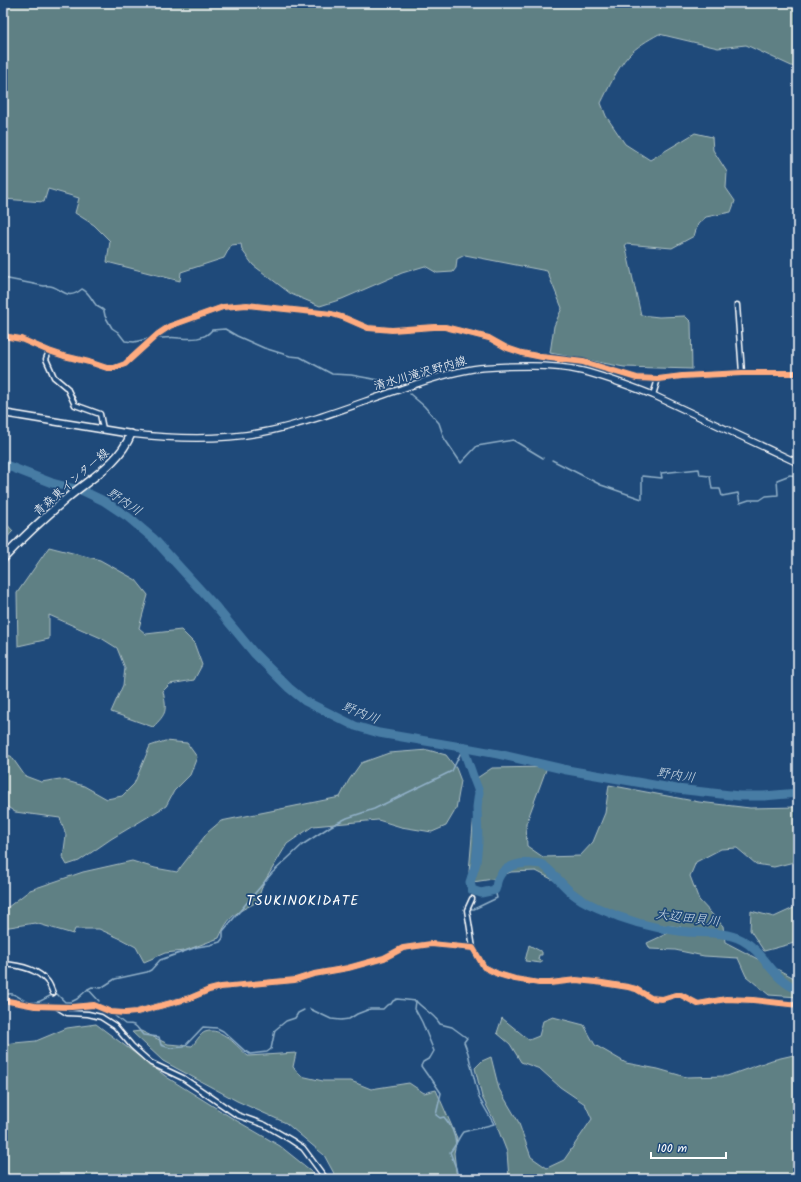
<svg xmlns="http://www.w3.org/2000/svg" width="801" height="1182" font-family="Kalam,'Klee One',sans-serif">
<rect width="100%" height="100%" fill="#1f4a7a"/>
<filter id="ink" filterUnits="userSpaceOnUse"><feTurbulence type="fractalNoise" baseFrequency=".025" numOctaves="2"/><feDisplacementMap in="SourceGraphic" scale="8" xChannelSelector="R" yChannelSelector="G"/><feConvolveMatrix kernelMatrix="1 2 1 2 8 2 1 2 1" color-interpolation-filters="sRGB"/></filter>
<g filter="url(#ink)">
<g fill="#5e8084" stroke="#aec0c2">
<path d="M3 3H798V69L746 45 718 48 659 34C648 40 636 47 628 56 618 67 608 89 601 103L606 116 625 144 650 160 695 133 712 137 713 150 727 172 726 188 735 201 731 212 706 217 698 224 694 236 672 248 625 244 641 315 659 317 685 316 691 322 692 369 624 367 550 353 554 326 562 308 547 271 465 255 457 259 456 268 453 272 437 273 425 266 402 273 342 299 320 306 291 294 253 265 242 250 241 244 231 245 224 258 181 272 180 281 107 262 110 241 94 225 75 213 79 198 48 189 44 202 3 199Z"/>
<path d="M3 520 13 531 3 542Z"/>
<path d="M49 547 100 560 136 580 148 595 139 628 146 634 181 630 194 643 202 665 194 680 170 684 163 691C167 711 167 713 153 727L111 712 123 685 125 668 117 648 101 638 49 615V639L18 646 17 593Z"/>
<path d="M165 741 187 743 197 757 190 775 174 791 166 806 111 839 79 861 67 865 63 858 66 835 60 818 15 812 3 804V755L11 756 25 776 41 782 60 779 84 786 107 799 122 796 134 784 150 746Z"/>
<path d="M428 750 446 755 456 768 461 781 456 809 446 826 432 832 401 827 378 820 313 826 287 844 263 884 257 902C236 913 229 915 219 938L184 951 165 953 144 962 136 947 119 938 99 929H75L73 934 35 923 3 928V911L30 890 83 872 132 861 155 868 177 872 208 832 221 821 340 797 349 780 361 763 389 753Z"/>
<path d="M547 767 526 824 527 846 543 857 580 856 593 842 605 813 609 785 699 802 750 808 798 807V861L774 867 756 864 737 848 721 849 696 862 690 876 699 900 723 926 725 942 798 980V997L769 995 746 976 738 958 704 956 675 950 650 949 647 943 681 927 651 924 608 913 563 885 536 871 511 872 493 879 473 882 469 872 477 778 492 768Z"/>
<path d="M798 906V942L764 951 750 930 751 911 774 917Z"/>
<path d="M529 945 542 952V955H539L538 960 542 961 541 963 525 961Z"/>
<path d="M553 1017 584 1025 595 1045 626 1063 658 1069 686 1077 727 1076 772 1060 798 1054V1179H509L507 1152 496 1124 482 1097 475 1068 482 1061 491 1057 499 1089 518 1121 531 1157 547 1168 564 1160 592 1119 585 1104 560 1087 540 1069 521 1062 510 1044 497 1033 502 1018 529 1040 539 1036 543 1021Z"/>
<path d="M96 1024 168 1078 232 1118 280 1146 310 1170 316 1179H3V1044L36 1041 67 1028Z"/>
<path d="M141 1031 168 1044 192 1046C196 1042 200 1034 205 1032 222 1026 237 1047 248 1056L296 1053 293 1067 301 1076 323 1081H351L371 1089 409 1083 424 1093 436 1090 457 1138 454 1153 457 1179H337L324 1155 286 1123 237 1101 163 1061 132 1032Z"/>
</g>
<g fill="none" stroke-linecap="round" stroke-linejoin="round">
<g stroke="#91b0c8" stroke-width="1.5">
<path d="M3 278 44 286C61 283 64 304 82 289 89 292 91 299 96 305 98 308 102 308 104 311L105 316 112 328 118 332 125 341 134 342 147 339"/>
<path d="M160 338C166 338 173 337 179 338 191 339 204 340 212 330L225 329 237 336 264 348 290 356 300 357 332 374 351 375 390 382 394 385"/>
<path d="M410 394 424 406 439 423 444 438 461 463 477 446 513 440 543 458"/>
<path d="M552 460 601 485 642 499V476L662 478 661 473 699 469 700 475 710 476 712 489H720L722 496 738 493 740 503 749 500H760L766 496 778 495 777 480 790 475 798 476"/>
<path d="M469 909H474L497 898 495 890"/>
<path d="M88 989 99 1001"/>
<path d="M3 996C15 989 20 1001 30 1002 43 1004 46 995 57 994L65 1002H71L77 999 88 989 92 987 101 988 115 979 147 972 151 970 160 960 197 947 210 945 220 942 223 938V931L272 873 302 845 331 826 347 818 374 809 452 771 463 748"/>
<path d="M416 1001 415 1009 422 1022 434 1051 430 1058 423 1062 421 1066 428 1076 431 1078 441 1093 436 1115 440 1118 444 1117C451 1125 455 1134 456 1144"/>
<path d="M310 1009 331 1019 341 1020 349 1019 357 1014 370 1009H383L387 1005 391 1004 393 1001 397 999 416 1001C424 1010 434 1014 440 1024L452 1027 467 1038 464 1042 468 1053 479 1098 494 1124 463 1132C458 1138 456 1146 450 1152L456 1168 458 1179"/>
<path d="M115 1016 125 1024C138 1024 136 1027 143 1035L159 1037 161 1045 170 1048 184 1047 203 1027 217 1028 223 1031 245 1051 250 1054 267 1052 271 1049 275 1030 286 1021 295 1018 298 1013 304 1010"/>
</g>
<g stroke="#477ba4" stroke-width="9">
<path d="M3 464 52 483 83 491 104 501 128 517 154 539 216 607 254 653 289 688 305 701 355 726 379 733 455 746 498 754 567 770 677 789 739 796H764L798 793"/>
<path d="M463 748 474 779 479 792 477 807 478 842 476 863 470 882 472 890 481 893 495 890C497 886 496 883 498 879 503 866 519 863 531 863 535 863 541 864 543 865 551 870 563 886 572 893 579 899 589 904 598 908 624 920 651 928 679 931 700 934 722 930 742 940 765 952 773 981 798 989"/>
</g>
<g stroke="#fff" stroke-width="7">
<g id="street">
<path d="M737 305 742 373"/>
<path d="M3 336 21 339 49 351 64 356 89 362 107 368H114L125 364 158 334 170 326 223 307 247 305 332 314 345 318 368 328 392 330 434 327H445L489 338 507 348 522 353 542 357 583 362 637 378 658 379 682 376 742 373H798"/>
<path d="M49 351 46 359 54 377 67 388 75 405 100 414 103 429"/>
<path d="M653 395 658 379"/>
<path d="M472 899 467 910 473 948"/>
<path d="M3 964C18 965 37 969 47 981 50 984 51 989 53 993"/>
<path d="M3 1000 35 1006 71 1007 94 1005 111 1012 125 1013 137 1012 190 998 209 990 221 987 295 980 314 974 348 968 384 958 403 948 431 944 473 948 484 967 498 974 515 979 539 983H550L576 980 596 982 628 987 636 989 651 998 662 999 675 995H681L698 1004 726 999 753 1000 798 1005"/>
<path d="M57 1007 67 1013 88 1014 101 1017 115 1026 132 1046 151 1063 183 1078 237 1115 265 1125 291 1140 303 1148 326 1179"/>
</g>
</g>
<g stroke="#fff" stroke-width="8">
<path id="secondary" d="M131 434C176 439 223 441 269 431 316 421 361 402 407 387 430 379 455 371 480 368 497 366 514 366 531 366 548 366 565 367 582 371 606 377 630 386 653 395L798 463"/>
</g>
<g stroke="#fff" stroke-width="9">
<path id="primary" d="M3 413 131 434"/>
</g>
<g stroke="#fff" stroke-width="10">
<path id="highway" d="M3 559C22 538 44 518 66 499 89 479 119 464 131 434"/>
</g>
<use href="#street" stroke="#1f4a7a" stroke-width="4"/>
<use href="#secondary" stroke="#1f4a7a" stroke-width="5.5"/>
<use href="#primary" stroke="#1f4a7a" stroke-width="6"/>
<use href="#highway" stroke="#1f4a7a" stroke-width="7"/>
<g stroke="#1f4a7a" stroke-width="8">
<g id="cycleway">
<path d="M3 336 21 339 49 351 64 356 89 362 107 368H114L125 364 158 334 170 326 223 307 247 305 332 314 345 318 368 328 392 330 434 327H445L489 338 507 348 522 353 542 357 583 362 637 378 658 379 682 376 742 373H798"/>
<path d="M3 1000 35 1006 71 1007 94 1005 111 1012 125 1013 137 1012 190 998 209 990 221 987 295 980 314 974 348 968 384 958 403 948 431 944 473 948 484 967 498 974 515 979 539 983H550L576 980 596 982 628 987 636 989 651 998 662 999 675 995H681L698 1004 726 999 753 1000 798 1005"/>
</g>
</g>
<use href="#cycleway" stroke="#ffac80" stroke-width="6"/>
</g>
</g>
<g text-anchor="middle" stroke-width="3.5" stroke-linejoin="round" paint-order="stroke">
<g font-size="12" fill="#fff" stroke="#1f4a7a">
<text transform="translate(420 373) rotate(-16)" y="4">清水川滝沢野内線</text>
<text transform="translate(71 482) rotate(-41)" y="4">青森東インター線</text>
</g>
<g font-size="13" font-style="italic" fill="#d1dee8" stroke="#1f4a7a">
<text transform="translate(125 501) rotate(34)" y="5">野内川</text>
<text transform="translate(361 712) rotate(22)" y="5">野内川</text>
<text transform="translate(676 774) rotate(9)" y="5">野内川</text>
<text transform="translate(688 917) rotate(7)" y="5">大辺田貝川</text>
</g>
<g font-size="14" letter-spacing="1" fill="#fff" stroke="#1f4a7a">
<text x="303" y="905">TSUKINOKIDATE</text>
</g>
</g>
<rect width="801" height="1182" fill="none" stroke="#1f4a7a" stroke-width="16"/>
<rect x="8" y="8" width="785" height="1166" fill="none" stroke="#fff" stroke-width="1.5" filter="url(#ink)"/>
<path d="M651 1152v6h75v-6" fill="none" stroke="#ffffff" stroke-width="2"/>
<text x="657" y="1152" font-size="12" fill="#ffffff" stroke="#1f4a7a" stroke-width="3" paint-order="stroke">100 m</text>
</svg>
